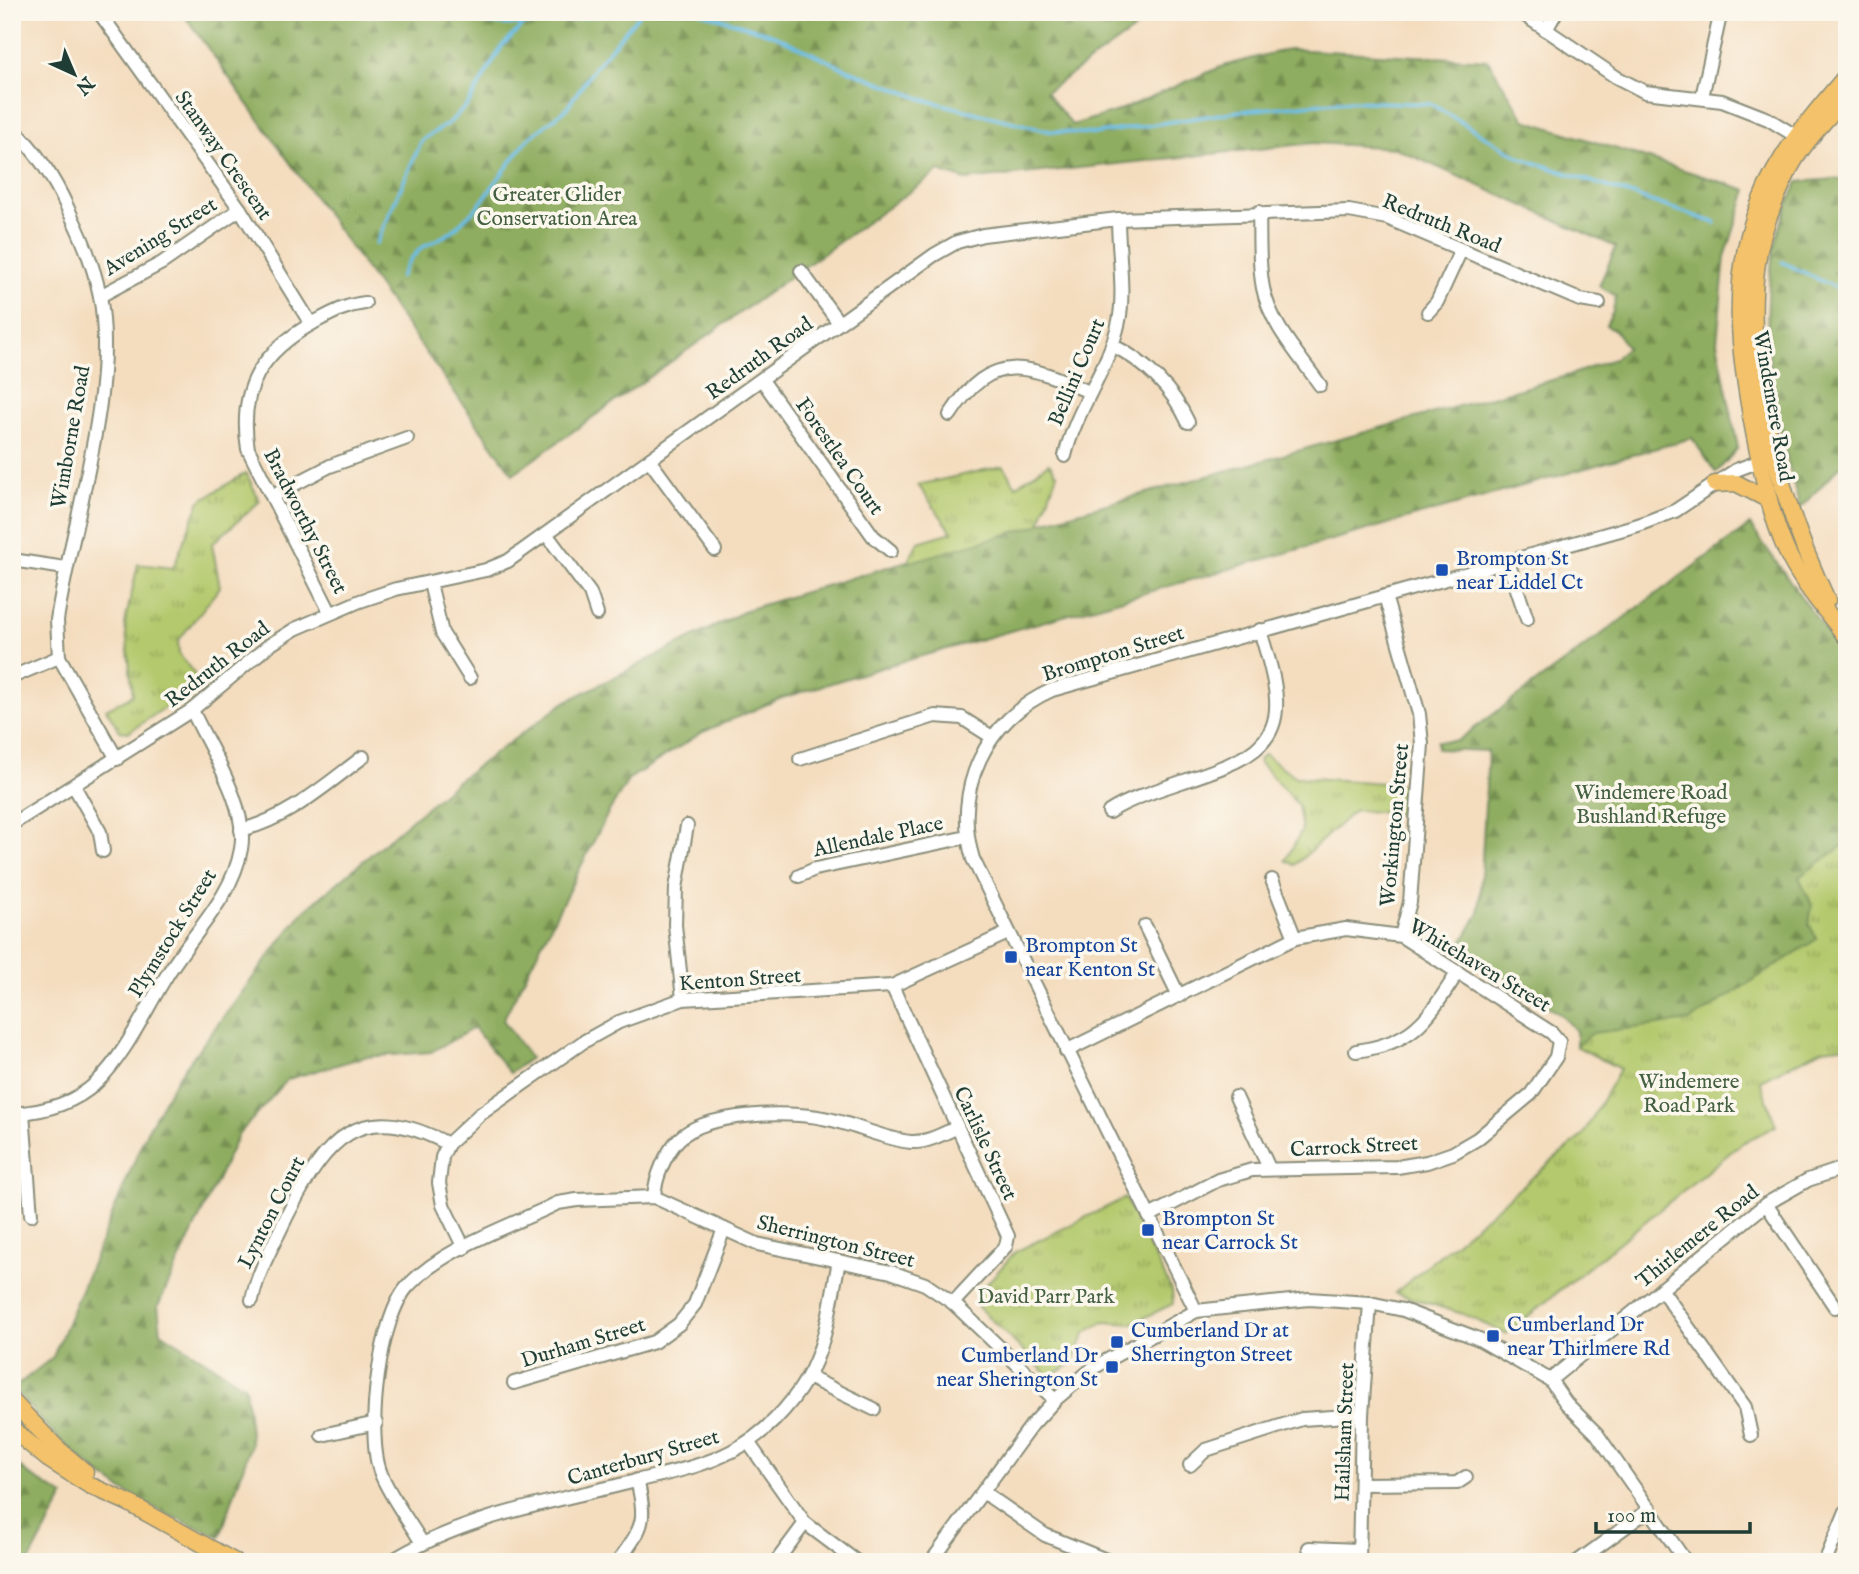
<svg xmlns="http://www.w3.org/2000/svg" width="1859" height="1574" font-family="'IM FELL English',serif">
<defs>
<pattern id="forest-firs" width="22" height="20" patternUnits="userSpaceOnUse" patternTransform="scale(1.75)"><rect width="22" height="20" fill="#8fad60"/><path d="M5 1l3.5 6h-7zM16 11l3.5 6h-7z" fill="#748e50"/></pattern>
<pattern id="park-tufts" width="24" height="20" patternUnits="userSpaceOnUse" patternTransform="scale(1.75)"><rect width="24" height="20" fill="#b4c96d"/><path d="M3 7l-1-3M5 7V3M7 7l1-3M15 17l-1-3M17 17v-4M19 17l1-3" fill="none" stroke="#92a45a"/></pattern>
</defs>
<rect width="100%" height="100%" fill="#fbf7ec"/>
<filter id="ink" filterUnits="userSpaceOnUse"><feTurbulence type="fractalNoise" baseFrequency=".0143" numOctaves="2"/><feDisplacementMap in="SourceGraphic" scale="14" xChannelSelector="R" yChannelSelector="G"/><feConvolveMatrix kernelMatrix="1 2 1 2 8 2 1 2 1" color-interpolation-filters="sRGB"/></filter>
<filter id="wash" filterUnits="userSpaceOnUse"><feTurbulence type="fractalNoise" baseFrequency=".00686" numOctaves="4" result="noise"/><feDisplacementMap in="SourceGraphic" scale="28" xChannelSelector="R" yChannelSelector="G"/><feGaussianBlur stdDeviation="1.57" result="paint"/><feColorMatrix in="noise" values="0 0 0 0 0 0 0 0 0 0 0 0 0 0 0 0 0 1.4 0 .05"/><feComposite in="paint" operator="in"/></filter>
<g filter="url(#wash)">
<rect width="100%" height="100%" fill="#f4ddbf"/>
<g fill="url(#forest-firs)" stroke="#57754a" stroke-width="2">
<path d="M182 12H1159L1046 92 1072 125 1118 111 1223 66 1288 49 1488 60 1525 120 1747 190 1725 257 1717 342 1738 448 1716 473 1692 438 890 665 779 699 703 732 629 779 608 813 503 1020 530 1058 510 1073 474 1028 431 1052 364 1057 288 1079 238 1135 158 1306 161 1332 245 1386 251 1444 220 1537C193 1525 164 1514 137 1499 91 1472 46 1431 14 1388L53 1357 147 1131 177 1078 302 913 457 781 565 702 749 609 963 544 1570 375 1614 359 1627 347 1615 330 1606 325 1613 312 1616 296 1599 286 1616 247 1395 148 1314 143 966 180 939 171 513 474Z"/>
<path d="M1847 178V459L1800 508C1771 403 1745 284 1798 182Z"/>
<path d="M1750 525 1847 661V843L1799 877 1812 905 1809 924 1817 939 1690 1021 1594 1033 1576 1046V1031L1564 1017 1459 948 1479 913 1488 751 1437 749V741H1457Z"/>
<path d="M12 1461 32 1477 64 1496 29 1562H12Z"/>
</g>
<g fill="url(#park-tufts)" stroke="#6a8350" stroke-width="2">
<path d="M1049 463 1057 474 1039 525 907 563 918 542 952 532 918 485 1003 466 1016 486Z"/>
<path d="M246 473 260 501 212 544 220 587 178 641 179 654 201 683 129 732 120 731 106 709 133 695 125 623 138 564 173 568 200 501Z"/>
<path d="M1264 754 1296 777 1412 785 1410 815 1355 810 1295 865 1286 860 1302 830 1298 805 1258 761Z"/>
<path d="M1847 843V1046L1823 1049 1760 1080 1776 1126 1742 1143 1506 1334 1463 1314 1395 1293 1582 1136 1620 1069 1576 1046 1593 1033 1690 1021 1817 939 1809 924 1812 905 1799 877Z"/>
<path d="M1125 1198 1172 1291 1173 1304 1131 1324 1104 1322 1085 1333 1073 1363 1050 1377 976 1305 975 1297 1015 1252Z"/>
</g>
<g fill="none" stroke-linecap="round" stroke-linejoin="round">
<g stroke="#6bbee7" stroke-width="3.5">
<path d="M455 12C493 35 570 21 611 12"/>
<path d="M700 12 774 35 841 67 925 100 1049 131 1093 134 1240 111 1346 101 1431 104 1521 158 1716 223"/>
<path d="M376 244 422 140 449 123 469 103 502 46 522 26"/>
<path d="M1782 262 1847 293"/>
<path d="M400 277 409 261 421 248 450 233 479 205 527 140 566 109 594 68 641 12"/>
</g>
</g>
</g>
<g filter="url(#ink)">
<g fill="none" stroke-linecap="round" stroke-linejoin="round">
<g stroke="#8a8d7a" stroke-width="16">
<g id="minor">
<path d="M99 12 240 209 311 324"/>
<path d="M1520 12 1616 77 1645 92 1722 101 1768 119 1804 141"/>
<path d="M1546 30 1556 12"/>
<path d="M1702 97 1720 16 1724 12"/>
<path d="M12 128C37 151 55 180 69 211 82 237 94 267 100 296 118 393 72 521 57 620L59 657 117 759"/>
<path d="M1259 212C1260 236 1258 264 1263 288 1270 324 1299 355 1320 385"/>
<path d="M801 271 839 323"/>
<path d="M100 296 162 263 240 209"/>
<path d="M1428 312 1437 302 1461 250"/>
<path d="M1112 345C1144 361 1173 389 1188 422"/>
<path d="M762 380 873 536 891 551"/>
<path d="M950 415C992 349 1029 365 1089 392"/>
<path d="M1065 456C1076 408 1109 369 1119 321 1125 293 1118 249 1118 219"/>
<path d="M650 461 715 550"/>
<path d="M272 496 330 466 407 438"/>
<path d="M547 535 590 593 597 614"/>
<path d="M12 560 65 568"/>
<path d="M1508 562 1527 619"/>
<path d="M430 583 442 633 470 678"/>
<path d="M1385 596 1419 714 1422 744 1410 902 1401 936"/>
<path d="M330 612 248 449C238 388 262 351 315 322 332 313 346 305 365 303"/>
<path d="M12 677 59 657"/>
<path d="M800 759 935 716 962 718 992 737"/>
<path d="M74 786 100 832 103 851"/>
<path d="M1109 812C1148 786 1235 773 1261 744 1273 732 1277 715 1276 699 1275 676 1266 652 1260 630"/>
<path d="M12 824 192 710 268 646 295 629 360 601 396 589 486 570 508 561 934 255 957 242 983 235 1118 219 1349 211 1387 218 1580 300 1599 303"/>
<path d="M241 830C289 818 324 786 363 757"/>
<path d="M799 876 815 869 967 837"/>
<path d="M1272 880 1295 938"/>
<path d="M1145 926 1179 996"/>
<path d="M892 986 1008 1236 1006 1246 953 1303"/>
<path d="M683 999 675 925 676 888 687 826"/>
<path d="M1066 1051 1295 938 1346 929 1401 936 1552 1033 1559 1041 1556 1057 1531 1094 1477 1139 1453 1153 1427 1162 1397 1167 1252 1170 1218 1180 1149 1216"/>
<path d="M1356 1051C1415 1043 1428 1018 1458 972"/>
<path d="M1236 1097 1269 1168"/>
<path d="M23 1113 31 1215"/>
<path d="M12 1114C42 1112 74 1104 96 1083 127 1053 146 1008 169 972 194 932 233 896 241 849 249 807 209 748 192 710"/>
<path d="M654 1197C655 1178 666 1152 679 1139 706 1112 788 1111 823 1118 852 1123 882 1139 911 1142 927 1143 942 1134 956 1128"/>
<path d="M1766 1204 1835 1307"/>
<path d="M464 1248 443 1205 439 1183 442 1157 448 1144 479 1115 583 1042 619 1022 683 999 892 986 1008 933"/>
<path d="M1661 1289 1745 1407 1751 1435"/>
<path d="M252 1300C258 1270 274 1244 287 1216 326 1139 359 1097 448 1144"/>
<path d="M1196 1311 973 859C952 789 986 719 1052 690L1638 525 1675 511 1736 470 1768 458"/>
<path d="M808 1377 874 1409"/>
<path d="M1550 1380 1766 1204 1808 1180 1847 1167"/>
<path d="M514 1383 654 1342 679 1324 695 1304 724 1229"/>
<path d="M322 1435 376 1423"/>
<path d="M748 1442 805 1523 857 1562"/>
<path d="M1190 1465 1206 1450 1302 1419 1362 1415"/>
<path d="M1362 1484 1457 1483 1466 1477"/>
<path d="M983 1492 1045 1535 1111 1562"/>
<path d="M422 1543C409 1521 391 1498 381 1474 365 1436 379 1315 409 1285 445 1247 511 1226 558 1203L577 1200 654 1197 757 1244 891 1272 925 1284 953 1303 1055 1400"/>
<path d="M1309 1548 1359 1550"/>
<path d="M390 1562C463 1516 553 1502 636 1481 668 1473 702 1467 732 1451 763 1436 790 1407 807 1378 827 1344 831 1299 839 1261"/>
<path d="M618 1562C642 1527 648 1523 637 1480"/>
<path d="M776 1562 805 1523"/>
<path d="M931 1562 1031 1426 1055 1400 1093 1368 1196 1311 1309 1299 1370 1303 1403 1310 1479 1339 1550 1380 1566 1403 1597 1434 1686 1562"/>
<path d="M1359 1562 1362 1415 1370 1303"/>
<path d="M1577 1562 1650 1509"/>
<path d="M1825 1562 1847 1509"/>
</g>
</g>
<g stroke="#8a8d7a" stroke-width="19">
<g id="major">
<path d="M1847 75C1813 115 1779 153 1760 202 1729 278 1739 354 1754 432 1762 472 1770 513 1786 550 1801 583 1826 610 1847 638"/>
<path d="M1715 484 1736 483 1769 500"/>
<path d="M1827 600C1781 503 1740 364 1758 256 1763 225 1777 194 1791 166 1805 140 1828 118 1847 95"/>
<path d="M12 1401 56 1447 85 1472"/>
<path d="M12 1429 48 1459 89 1485 127 1502 235 1562"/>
</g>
</g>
<use href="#minor" stroke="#fff" stroke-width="12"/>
<use href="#major" stroke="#f3c26a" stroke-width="16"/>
</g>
</g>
<g fill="#1a4fb4" stroke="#fbf7ec" stroke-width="2.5">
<rect x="1435" y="563" width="14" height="14" rx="3.5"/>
<rect x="1004" y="950" width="14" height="14" rx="3.5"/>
<rect x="1141" y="1223" width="14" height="14" rx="3.5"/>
<rect x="1486" y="1329" width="14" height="14" rx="3.5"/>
<rect x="1110" y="1335" width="14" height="14" rx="3.5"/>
<rect x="1105" y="1360" width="14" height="14" rx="3.5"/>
</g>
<g text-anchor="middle" stroke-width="7" stroke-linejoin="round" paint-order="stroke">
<g font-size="21" fill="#1f3d34" stroke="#fbf7ec">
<text transform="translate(224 155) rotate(55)" y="7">Stanway Crescent</text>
<text transform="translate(1442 223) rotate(22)" y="7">Redruth Road</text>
<text transform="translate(160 236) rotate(-32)" y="7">Avening Street</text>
<text transform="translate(759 358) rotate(-36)" y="7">Redruth Road</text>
<text transform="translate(1076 372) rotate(-67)" y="7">Bellini Court</text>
<text transform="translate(1774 406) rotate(80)" y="7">Windemere Road</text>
<text transform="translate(70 437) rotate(-80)" y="7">Wimborne Road</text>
<text transform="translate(840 456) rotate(55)" y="7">Forestlea Court</text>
<text transform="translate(306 521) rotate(63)" y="7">Bradworthy Street</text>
<text transform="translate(1113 653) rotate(-17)" y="7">Brompton Street</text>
<text transform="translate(217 664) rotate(-38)" y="7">Redruth Road</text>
<text transform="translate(1394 825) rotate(-85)" y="7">Workington Street</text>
<text transform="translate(878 836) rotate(-12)" y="7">Allendale Place</text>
<text transform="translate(172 933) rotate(-58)" y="7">Plymstock Street</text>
<text transform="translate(1480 965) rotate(31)" y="7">Whitehaven Street</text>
<text transform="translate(740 979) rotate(-4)" y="7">Kenton Street</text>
<text transform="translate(986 1143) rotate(65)" y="7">Carlisle Street</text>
<text transform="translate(1354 1146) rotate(-3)" y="7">Carrock Street</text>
<text transform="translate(271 1212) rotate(-63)" y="7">Lynton Court</text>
<text transform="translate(1697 1236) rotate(-39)" y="7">Thirlemere Road</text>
<text transform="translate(836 1241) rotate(14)" y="7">Sherrington Street</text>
<text transform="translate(583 1342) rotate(-17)" y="7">Durham Street</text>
<text transform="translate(1344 1432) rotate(-88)" y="7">Hailsham Street</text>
<text transform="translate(643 1457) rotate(-16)" y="7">Canterbury Street</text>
</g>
<g font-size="21" fill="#446042" stroke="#fbf7ec">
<text x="557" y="201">Greater Glider<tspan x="557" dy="24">Conservation Area</tspan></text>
<text x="1651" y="799">Windemere Road<tspan x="1651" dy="24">Bushland Refuge</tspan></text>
<text x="1689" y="1088">Windemere<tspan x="1689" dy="24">Road Park</tspan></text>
<text x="1046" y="1303">David Parr Park</text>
</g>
<g font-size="21" fill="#164399" stroke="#fbf7ec" text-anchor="start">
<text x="1456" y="565">Brompton St<tspan x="1456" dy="24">near Liddel Ct</tspan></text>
<text x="1025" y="952">Brompton St<tspan x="1025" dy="24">near Kenton St</tspan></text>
<text x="1162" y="1225">Brompton St<tspan x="1162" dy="24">near Carrock St</tspan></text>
<text x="1507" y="1331">Cumberland Dr<tspan x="1507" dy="24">near Thirlmere Rd</tspan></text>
<text x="1131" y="1337">Cumberland Dr at<tspan x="1131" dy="24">Sherrington Street</tspan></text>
<text x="1098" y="1362" text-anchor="end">Cumberland Dr<tspan x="1098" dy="24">near Sherington St</tspan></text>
</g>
</g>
<rect width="1859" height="1574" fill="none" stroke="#fbf7ec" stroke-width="42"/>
<g transform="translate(74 74) rotate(136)" stroke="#fbf7ec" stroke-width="5" paint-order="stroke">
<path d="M0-5L12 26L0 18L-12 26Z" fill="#1f3d34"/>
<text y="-10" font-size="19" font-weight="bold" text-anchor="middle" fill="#1f3d34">N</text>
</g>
<path d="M1596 1522v10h154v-10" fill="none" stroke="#1f3d34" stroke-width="3.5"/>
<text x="1607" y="1522" font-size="21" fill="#1f3d34" stroke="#fbf7ec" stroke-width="5" paint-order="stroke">100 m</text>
</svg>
